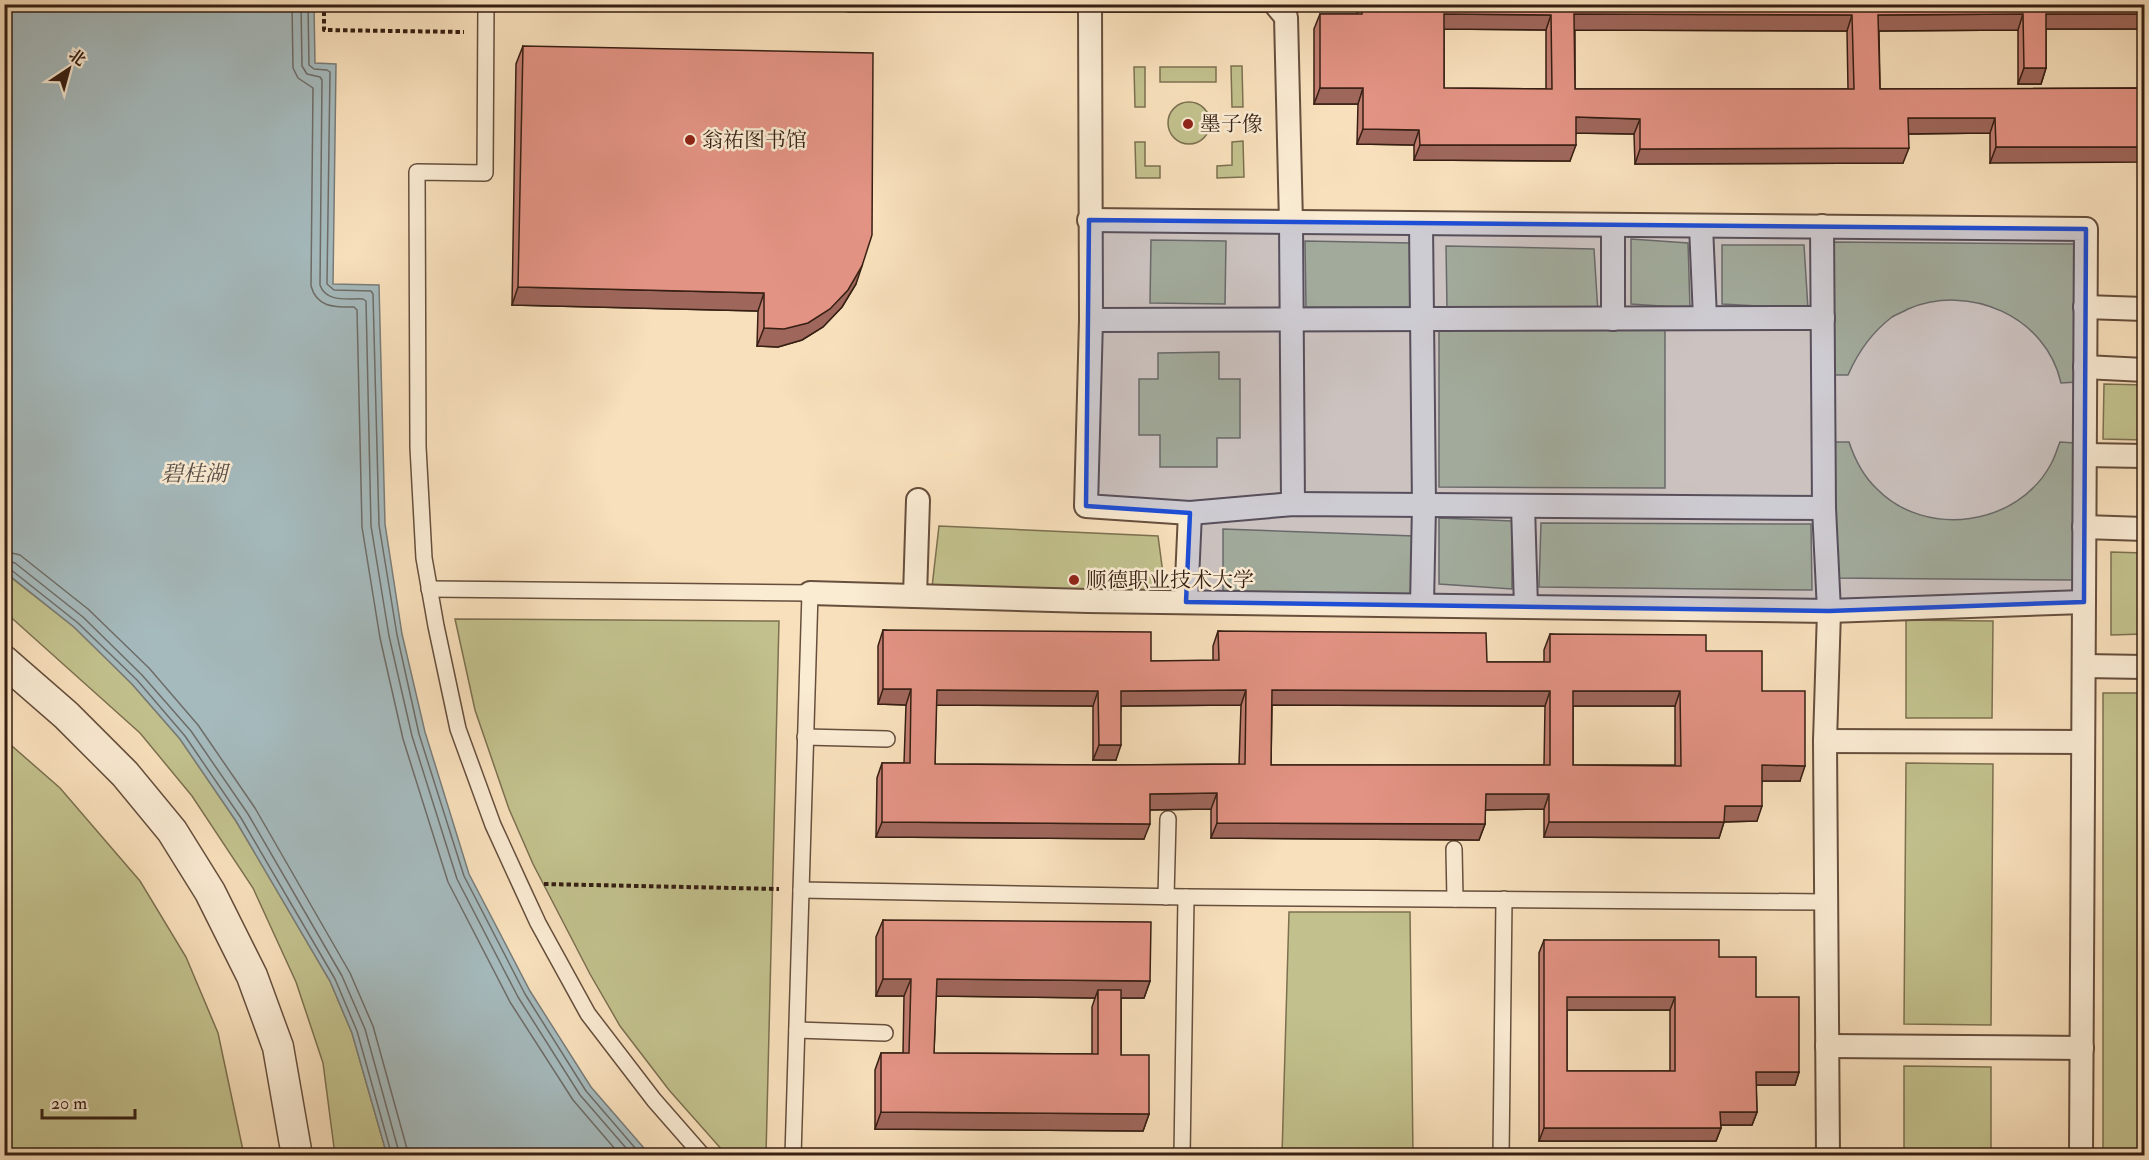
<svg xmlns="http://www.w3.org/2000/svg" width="2149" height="1160" font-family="'IM FELL Double Pica','Noto Serif SC',serif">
<rect width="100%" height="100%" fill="#f8e0bc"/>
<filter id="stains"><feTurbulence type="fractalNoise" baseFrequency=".00333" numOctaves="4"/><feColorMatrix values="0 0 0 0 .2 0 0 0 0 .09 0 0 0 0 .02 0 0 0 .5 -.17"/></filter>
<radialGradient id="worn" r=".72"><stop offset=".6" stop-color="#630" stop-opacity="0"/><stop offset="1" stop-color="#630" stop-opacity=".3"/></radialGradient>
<g fill="#c2c18d" stroke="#7c7050" stroke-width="1.5">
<path d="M1231 66H1242L1243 107H1232Z"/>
<path d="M1134 67H1145V107H1135Z"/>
<rect x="1160" y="67" width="56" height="15"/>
<circle cx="1189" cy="123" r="21"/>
<path d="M1243 141 1244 177 1217 178V166L1232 165V142Z"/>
<path d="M1135 142H1145V166H1160V178H1136Z"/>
<path d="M1631 239 1688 243 1690 308 1631 304Z"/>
<path d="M1151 240 1226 241 1225 304 1150 303Z"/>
<path d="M1305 241 1410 243 1411 308 1306 307Z"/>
<path d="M1831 242 2076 244 2077 382 2061 383C2046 316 1969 283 1908 309 1903 312 1897 314 1892 317 1871 333 1858 352 1848 375H1831Z"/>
<path d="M1722 245H1804L1808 309 1722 304Z"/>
<path d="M1446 246 1594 249 1598 313 1447 309Z"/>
<path d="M1439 329 1665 330V488L1439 487Z"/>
<path d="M1219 352V379H1240V438H1217V467H1160V435H1139V379H1158V353Z"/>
<path d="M2104 384 2144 385V440L2103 439Z"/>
<path d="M1832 442H1849C1855 460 1863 476 1877 489 1926 539 2018 526 2051 464 2055 457 2057 449 2060 442L2075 443V580L1833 578Z"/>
<path d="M1439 518 1512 521V589L1439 584Z"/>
<path d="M1541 523 1811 524 1812 590 1539 587Z"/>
<path d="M939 526 1158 536 1166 596 932 587Z"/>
<path d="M1223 529 1414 536 1411 594 1223 592Z"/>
<path d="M2111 552 2144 553V634L2111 635Z"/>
<path d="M4 572 74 627 132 684 180 739 236 821 330 981 352 1033 387 1155H335L323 1063 296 982 253 888 192 796 140 733 5 612Z"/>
<path d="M455 619 779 621 766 1155H730L723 1151 669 1090 620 1026 590 974 533 864 509 809 475 710Z"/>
<path d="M1906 620 1993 621 1992 718H1906Z"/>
<rect x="2103" y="693" width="41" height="462"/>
<path d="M4 739 60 788 140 881 186 957 218 1033 244 1155H5Z"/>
<path d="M1906 763 1993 764 1991 1025 1904 1024Z"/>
<path d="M1289 912H1410L1413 1155H1282Z"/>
<path d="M1904 1066 1991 1067V1155H1904Z"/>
</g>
<path fill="#a5babd" stroke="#797c79" stroke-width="1.5" d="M4 5H314L315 63 336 64 333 284 379 285 385 524 402 634 425 732 469 874 530 991 591 1087 650 1155H387L352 1033 330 981 236 821 180 739 132 684 74 627 5 572Z"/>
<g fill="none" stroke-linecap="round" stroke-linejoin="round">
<g stroke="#6e6c68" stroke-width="1.5">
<path d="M292 4 293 68 298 78 313 88 311 286C317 308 335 307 354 307L357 310 362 527 380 638 403 739 448 882 510 1002 573 1100 621 1156"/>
<path d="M301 4 302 66 307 74 320 77 322 80 320 285C326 303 348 298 363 299L366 301 371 526 389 636 412 736 457 879 518 997 580 1095 633 1156"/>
<path d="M308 4 309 65 314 69 327 70 330 72 327 284 334 290 371 291 373 294 379 525 397 635 419 734 464 876 525 994 586 1091 642 1156"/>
<path d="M4 551 20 555 88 609 149 668 198 725 255 808 350 973 373 1026 409 1156"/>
<path d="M4 560 15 563 83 617 142 675 191 731 248 814 342 976 365 1029 400 1156"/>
<path d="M4 568 10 569 78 623 137 680 185 736 241 818 335 979 357 1031 392 1156"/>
</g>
<g stroke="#664f3d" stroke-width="18">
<g id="service">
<path d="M486 4 485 173 417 172 418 447 424 558 436 626 458 729 493 825 520 884 538 923 588 1014 654 1100 703 1156"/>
<path d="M849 4H1276"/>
<path d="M429 589 810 593 793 1156"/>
<path d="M805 737 887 739"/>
<path d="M1454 849 1455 899"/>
<path d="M801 890 1186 897 1826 902"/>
<path d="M1166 897 1168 819"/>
<path d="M797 1030 885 1033"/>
<path d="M1182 1156 1186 897"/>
<path d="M1501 1156 1504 899"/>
</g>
</g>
<g stroke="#664f3d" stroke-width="26">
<g id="pedestrian">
<path d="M1090 5 1091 320 1086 506 1190 513 1293 504 1824 508"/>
<path d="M1276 5 1286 17 1291 223 1293 504"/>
<path d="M1089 220 2086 229 2081 1156"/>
<path d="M1421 224 1424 505 1422 605"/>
<path d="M1613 225V319"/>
<path d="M1701 226 1705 318"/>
<path d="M1822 226 1824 508 1829 611 1825 741 1828 1156"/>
<path d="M2085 307 2144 309"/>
<path d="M1091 320 1823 318"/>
<path d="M2085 367 2144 370"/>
<path d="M2085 455 2144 456"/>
<path d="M1523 506 1526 607"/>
<path d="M2084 527 2144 529"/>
<path d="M810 593 1088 601 1829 611 2084 602"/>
<path d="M915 596 918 500"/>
<path d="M1186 602 1190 513"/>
<path d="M2085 666 2144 667"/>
<path d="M1825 741 2083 742"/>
<path d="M1827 1046 2082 1048"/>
</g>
</g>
<g stroke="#664f3d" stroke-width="33">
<path id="minor" d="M4 661 66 715 125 774 172 831 210 892 252 976 278 1047 297 1156"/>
</g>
<g stroke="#361f13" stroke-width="4" stroke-dasharray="4.5 3" stroke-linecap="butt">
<path d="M324 4V30L464 32"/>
<path d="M544 884 779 889"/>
<path d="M4 1147 15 1156"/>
</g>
<use href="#service" stroke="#faebd3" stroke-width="15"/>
<use href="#pedestrian" stroke="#faebd3" stroke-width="22"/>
<use href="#minor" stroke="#faebd3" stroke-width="30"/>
</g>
<g fill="#c37e72" stroke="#361f13" stroke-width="1.5" fill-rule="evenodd">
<path d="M1356 4H2145V29H2046V68L2041 84H2018V30L1879 31 1880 89 2145 88 1990 163V133L1908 134 1903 163 1635 164 1634 134 1576 133 1570 161 1414 160V145L1357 144 1358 104H1314V29L1320 14H1357ZM1444 29 1546 30V89L1444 88ZM1575 30 1847 31 1848 89H1575Z"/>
<path d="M523 46 856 284 842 307 823 327 802 340 778 347 757 346 758 311 512 305 516 64Z"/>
<path d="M883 630 1151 661H1213V646L1218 631 1487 662H1544V650L1550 634 1706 651 1762 691 1800 781H1762L1757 821 1724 822 1719 838 1544 837V809L1485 810V824L1479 840 1211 838V809L1150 810 1144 839 876 837 877 778 882 763H904L906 705 878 704V646ZM936 705 1093 706V760H1116L1121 706 1241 705 1239 764 1116 765 935 764ZM1272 705 1545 706 1544 765H1271ZM1573 706H1675V765H1573Z"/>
<path d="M883 920 1150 981 1144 998H1121V1055L1149 1114 1143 1131 875 1129V1070L881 1053H903L904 996H876V937ZM936 996 1095 998 1092 1007V1054L934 1053Z"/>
<path d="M1544 940 1719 957 1756 997 1799 1072 1795 1085H1756L1757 1112 1752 1125H1720L1721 1128 1716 1141H1539V953ZM1567 1010H1670V1071H1567Z"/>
</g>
<g fill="#9f675c" stroke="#361f13" stroke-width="1.5">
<path d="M333 4H448L446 9 332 6Z"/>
<path d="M1444 14 1551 15 1546 30 1439 29Z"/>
<path d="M1574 14 1852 15 1847 31 1569 30Z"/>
<path d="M2023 14 2018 30 1873 31 1878 15Z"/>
<path d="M2046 14H2145V29H2041Z"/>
<path d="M2024 68H2046L2041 84H2018Z"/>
<path d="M1320 88H1363L1358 104H1314Z"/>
<path d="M1576 117 1640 119 1634 134 1570 133Z"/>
<path d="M1908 118H1995L1990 133 1903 134Z"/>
<path d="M1363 129 1419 130 1414 145 1357 144Z"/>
<path d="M1420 145H1576L1570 161 1414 160Z"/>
<path d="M1996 147H2145V162L1990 163Z"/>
<path d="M1909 148 1903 163 1635 164 1640 149Z"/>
<path d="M862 266 856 284 842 307 823 327 802 340 778 347 757 346 764 328Z"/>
<path d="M518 287 764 293 758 311 512 305Z"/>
<path d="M883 689H911L906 705 878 704Z"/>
<path d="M937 690 1098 691 1093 706 931 705Z"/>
<path d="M1246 690 1241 705 1116 706 1121 691Z"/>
<path d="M1272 690 1550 691 1545 706 1267 705Z"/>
<path d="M1573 691H1680L1675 706H1568Z"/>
<path d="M1099 745H1121L1116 760H1093Z"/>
<path d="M1762 765 1805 766 1800 781H1756Z"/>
<path d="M1217 793 1211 809 1144 810 1150 794Z"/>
<path d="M1486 794H1549L1544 809 1480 810Z"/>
<path d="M1725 806H1762L1757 821 1719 822Z"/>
<path d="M882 822 1150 824 1144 839 876 837Z"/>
<path d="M1549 822H1724L1719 838 1544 837Z"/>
<path d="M1217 823 1485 824 1479 840 1211 838Z"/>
<path d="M883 979H911L904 996H876Z"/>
<path d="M937 979 1150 981 1144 998H1098V990L1095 998 930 996Z"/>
<path d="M1567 997H1675L1670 1010H1563Z"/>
<path d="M1756 1072H1799L1795 1085H1751Z"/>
<path d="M881 1112 1149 1114 1143 1131 875 1129Z"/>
<path d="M1720 1112H1757L1752 1125H1715Z"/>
<path d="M1544 1128H1721L1716 1141H1539Z"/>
</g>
<g fill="#e39384" stroke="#361f13" stroke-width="1.5" fill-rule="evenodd">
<path d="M1362 4H2145V14H2046V68H2024L2023 14 1878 15 1880 89 2145 88V147H1996L1995 118H1908L1909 148 1640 149V119L1576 117V145H1420L1419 130 1363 129V88H1320V14H1362ZM1444 14 1551 15 1552 89 1444 88ZM1574 14 1852 15 1854 89H1575Z"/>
<path d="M523 46 873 53 872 235 862 266 848 290 830 309 808 323 784 329 764 328V293L518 287Z"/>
<path d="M883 630 1151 632V661L1219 660 1218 631 1486 633 1487 662H1550V634L1706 635V651H1762V691H1805V766L1762 765V806H1725L1724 822H1549V794H1486L1485 824 1217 823V793L1150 794V824L882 822V763H910L911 689H883ZM937 690 1098 691 1099 745H1121V691L1246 690 1245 764 1116 765 935 764ZM1272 690 1550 691V765H1271ZM1573 691H1680L1681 766 1573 765Z"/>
<path d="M883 920 1151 922 1150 981 937 979 934 1053 1098 1054V990H1121V1055H1149V1114L881 1112V1053H909L911 979H883Z"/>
<path d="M1544 940H1719V957H1756V997H1799V1072H1756L1757 1112H1720L1721 1128H1544ZM1567 997H1675V1071H1567Z"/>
</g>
<path fill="#1d4ed8" fill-opacity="0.2" stroke="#1d4ed8" stroke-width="4.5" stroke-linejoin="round" d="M1089 220 2086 229 2084 602 1829 611 1186 602 1190 513 1086 506Z"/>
<g fill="#8f2418" stroke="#faebd3" stroke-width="2">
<circle cx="1188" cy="124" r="6"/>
<circle cx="690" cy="140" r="6"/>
<circle cx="1074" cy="580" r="6"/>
</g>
<g text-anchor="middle" stroke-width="5" stroke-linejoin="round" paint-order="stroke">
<g font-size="21" fill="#361f13" stroke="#faebd3" text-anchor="start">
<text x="1200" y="131">墨子像</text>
<text x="702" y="147">翁祐图书馆</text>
<text x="1086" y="587">顺德职业技术大学</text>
</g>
<g font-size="22" font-style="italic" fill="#574e46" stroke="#faebd3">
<text x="194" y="481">碧桂湖</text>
</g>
</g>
<rect width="2149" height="1160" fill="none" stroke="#f8e0bc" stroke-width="24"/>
<rect x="6" y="6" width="2137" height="1148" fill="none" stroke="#361f13" stroke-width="3"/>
<rect x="12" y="12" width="2125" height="1136" fill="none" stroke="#361f13" stroke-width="1.5"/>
<g transform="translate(69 69) rotate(36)" stroke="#faebd3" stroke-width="4.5" paint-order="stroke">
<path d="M0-4.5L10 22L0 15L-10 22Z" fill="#361f13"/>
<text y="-9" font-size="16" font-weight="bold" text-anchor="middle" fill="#361f13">北</text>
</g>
<path d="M42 1109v9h93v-9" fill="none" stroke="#361f13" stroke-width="3"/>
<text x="51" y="1109" font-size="18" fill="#361f13" stroke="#faebd3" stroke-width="4.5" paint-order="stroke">20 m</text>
<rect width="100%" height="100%" filter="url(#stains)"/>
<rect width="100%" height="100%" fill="url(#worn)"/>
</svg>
